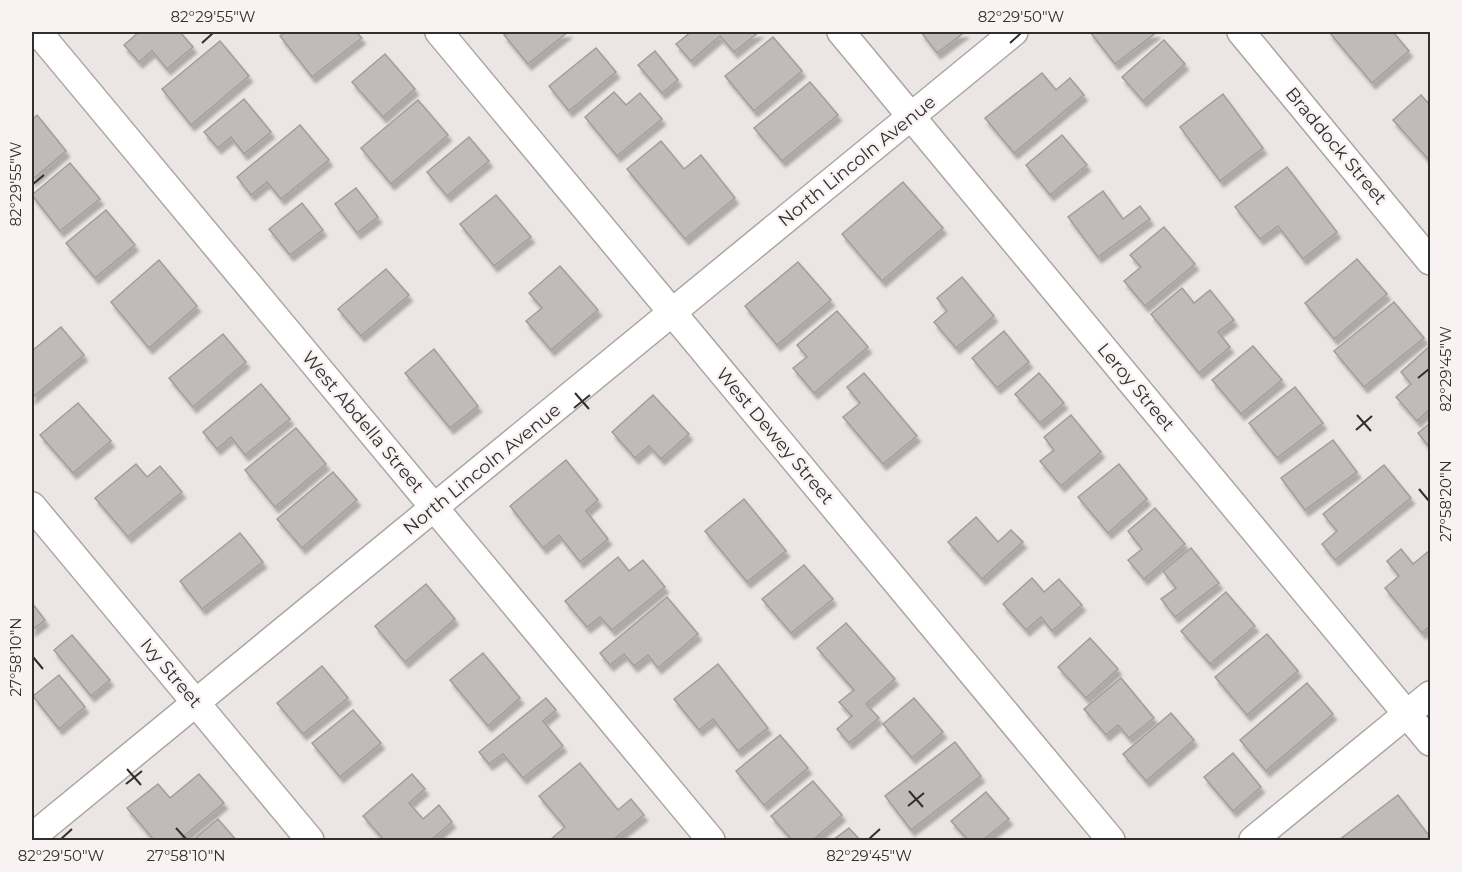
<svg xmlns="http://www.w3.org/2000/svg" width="1462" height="872" font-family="Montserrat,sans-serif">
<defs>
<filter id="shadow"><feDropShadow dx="3.5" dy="6" stdDeviation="1.5" flood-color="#0004"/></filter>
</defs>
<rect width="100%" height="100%" fill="#ebe6e4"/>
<g fill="#c0bbba" stroke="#a19d9b" stroke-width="1.5" filter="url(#shadow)">
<path d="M139 32H180L193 47 167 69 152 51 139 62 124 45Z"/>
<path d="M286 32H356L362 38 312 77 280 36Z"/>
<path d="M509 32H568L528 64 504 35Z"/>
<path d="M691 32H759L734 52 720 36 691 61 676 44Z"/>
<path d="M921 32H965L937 53Z"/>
<path d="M1090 32H1157L1115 64Z"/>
<path d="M1329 32H1393L1409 51 1372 83Z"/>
<path d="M773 37 802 71 754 111 725 76Z"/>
<path d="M1164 40 1185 64 1143 101 1122 77Z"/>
<path d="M220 41 249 76 191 125 162 89Z"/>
<path d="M596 48 616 72 569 111 549 86Z"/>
<path d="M655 51 678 80 662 93 638 65Z"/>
<path d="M385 54 415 89 383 117 352 82Z"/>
<path d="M1042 73 1056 90 1070 78 1084 95 1014 153 985 118Z"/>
<path d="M810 82 838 115 782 161 754 128Z"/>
<path d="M614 92 626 105 640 93 662 119 617 156 585 117Z"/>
<path d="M1223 94 1263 148 1220 181 1180 127Z"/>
<path d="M1421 95 1430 105V157L1428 159 1393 120Z"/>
<path d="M244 99 271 132 244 154 231 137 218 148 204 132Z"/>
<path d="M418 100 448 135 391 184 361 148Z"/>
<path d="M37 115 66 151 32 180V120Z"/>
<path d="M300 125 329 160 281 199 267 182 251 195 237 177Z"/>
<path d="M1062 135 1087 165 1050 195 1026 165Z"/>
<path d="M469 137 489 161 447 196 427 172Z"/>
<path d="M661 141 684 169 701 155 735 198 685 239 627 169Z"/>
<path d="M70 163 100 199 60 231 32 195Z"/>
<path d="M1287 167 1337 232 1303 259 1278 226 1260 239 1235 207Z"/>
<path d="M903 182 943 228 882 281 842 234Z"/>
<path d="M356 188 378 217 357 233 335 204Z"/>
<path d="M1103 191 1123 219 1140 206 1150 219 1098 257 1068 217Z"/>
<path d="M496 195 531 237 494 266 460 224Z"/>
<path d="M302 203 323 230 290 255 269 229Z"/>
<path d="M106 210 135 245 95 278 66 243Z"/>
<path d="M1164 227 1195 264 1145 306 1124 281 1141 267 1130 255Z"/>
<path d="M1357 259 1387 294 1334 339 1305 303Z"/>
<path d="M159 260 197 306 149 348 111 302Z"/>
<path d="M798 262 831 300 777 345 745 306Z"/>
<path d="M560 266 598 310 551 350 526 321 542 308 529 293Z"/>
<path d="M386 269 409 295 361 336 338 309Z"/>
<path d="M962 277 994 316 956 348 934 322 947 311 937 298Z"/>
<path d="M1182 288 1194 303 1210 290 1234 320 1218 332 1230 347 1199 373 1151 314Z"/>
<path d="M1394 302 1424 338 1364 387 1334 351Z"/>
<path d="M837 311 868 347 814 393 793 368 807 357 797 345Z"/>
<path d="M61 327 84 355 32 398V349L33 350Z"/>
<path d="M1004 331 1029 362 997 388 972 358Z"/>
<path d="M223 334 246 362 193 407 169 378Z"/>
<path d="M1253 346 1282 380 1241 414 1212 380Z"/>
<path d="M1430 346V409L1417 421 1396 397 1411 384 1401 372Z"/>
<path d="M434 349 478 406 450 428 405 373Z"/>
<path d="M864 373 917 436 883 464 843 417 860 403 847 387Z"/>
<path d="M1039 373 1064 403 1040 423 1015 394Z"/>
<path d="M261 384 290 419 245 455 231 437 217 449 203 432Z"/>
<path d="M1295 387 1323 423 1277 458 1249 423Z"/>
<path d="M653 395 689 434 661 459 649 446 635 458 612 432Z"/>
<path d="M78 403 111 441 73 473 40 435Z"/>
<path d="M1071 415 1101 452 1061 486 1040 461 1054 450 1044 437Z"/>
<path d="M1430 423V448L1418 433Z"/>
<path d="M296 428 326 464 275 507 245 470Z"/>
<path d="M1333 440 1357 472 1305 510 1281 478Z"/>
<path d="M566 460 598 500 586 511 608 539 580 562 559 535 543 548 510 506Z"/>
<path d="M136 464 147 477 160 466 182 492 128 537 95 498Z"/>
<path d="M1119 464 1147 499 1108 533 1078 497Z"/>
<path d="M1384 465 1411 498 1335 560 1322 544 1337 531 1323 514Z"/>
<path d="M333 472 357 500 302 548 277 519Z"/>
<path d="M744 499 786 551 747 582 705 531Z"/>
<path d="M1155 508 1185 544 1144 579 1128 560 1142 549 1128 531Z"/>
<path d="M976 517 998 542 1011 530 1023 542 982 579 948 542Z"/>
<path d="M240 533 263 562 202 609 180 581Z"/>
<path d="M1191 548 1219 583 1175 617 1161 599 1176 588 1163 571Z"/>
<path d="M1401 549 1413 564 1430 550V626L1422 633 1385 588 1399 576 1387 561Z"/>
<path d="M618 557 629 571 643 560 665 587 612 630 600 617 587 627 565 601Z"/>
<path d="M804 565 833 599 791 633 762 599Z"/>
<path d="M1032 578 1044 592 1059 579 1082 605 1052 631 1041 617 1026 630 1003 604Z"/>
<path d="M426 584 455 619 405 662 375 626Z"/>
<path d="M1226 592 1255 626 1210 664 1181 631Z"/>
<path d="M667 597 698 634 658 668 648 655 634 666 624 654 610 665 600 653Z"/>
<path d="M32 603 45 620 32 630Z"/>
<path d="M846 623 895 679 866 704 879 718 849 743 837 729 852 716 839 702 854 690 817 648Z"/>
<path d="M1267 634 1298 671 1247 715 1215 677Z"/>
<path d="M72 635 110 680 91 696 54 650Z"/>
<path d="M1090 638 1118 669 1086 698 1058 667Z"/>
<path d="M483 653 520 698 488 726 450 680Z"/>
<path d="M718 664 768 728 738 751 713 719 699 730 674 699Z"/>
<path d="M322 666 348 698 303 734 277 703Z"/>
<path d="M59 675 85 707 59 729 33 696Z"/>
<path d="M1121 678 1154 718 1129 738 1118 725 1106 735 1084 709Z"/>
<path d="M1307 683 1333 714 1266 771 1240 740Z"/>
<path d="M546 698 556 710 543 721 563 746 523 778 503 754 489 764 479 752Z"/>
<path d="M914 698 943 732 912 758 883 724Z"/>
<path d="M353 710 381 743 340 777 312 743Z"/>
<path d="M1171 713 1194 740 1146 781 1123 754Z"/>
<path d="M780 735 808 768 764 805 736 771Z"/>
<path d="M955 742 981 776 911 830 885 796Z"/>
<path d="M1233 753 1261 787 1233 811 1204 777Z"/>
<path d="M580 763 618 810 631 799 644 815 613 840H553L551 839 565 827 539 796Z"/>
<path d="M199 774 224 803 179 840H154L127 808 158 784 170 798Z"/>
<path d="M412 774 425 789 409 803 423 819 439 805 452 822 431 840H384L363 816Z"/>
<path d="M813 781 842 815 813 840H792L771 816Z"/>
<path d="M986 792 1009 819 983 840H968L951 821Z"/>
<path d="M1398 795 1430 837V840H1339Z"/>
<path d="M218 819 236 840H193Z"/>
<path d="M849 828 860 840H833Z"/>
</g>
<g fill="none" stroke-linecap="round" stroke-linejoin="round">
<g stroke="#aba6a5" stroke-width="30">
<g id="street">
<path d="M38 32 711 840"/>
<path d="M439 32 1111 840"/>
<path d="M841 32 1430 742"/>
<path d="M1241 32 1430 261"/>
<path d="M32 506 310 840"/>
<path d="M32 837 1014 32"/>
<path d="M1253 840 1430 695"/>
</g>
</g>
<use href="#street" stroke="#fff" stroke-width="27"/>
</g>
<path fill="none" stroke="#312f2e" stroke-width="2" d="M202 43 213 33M1010 43 1021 33M33 184 44 175M1418 378 1429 369M575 393 589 409M574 408 590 395M1357 415 1371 431M1356 430 1372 416M1419 489 1429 501M33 657 43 669M127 769 141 785M126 784 142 771M909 791 923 807M908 806 924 793M176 828 186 839M61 839 72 829M869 839 880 829"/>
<g text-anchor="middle" stroke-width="5" stroke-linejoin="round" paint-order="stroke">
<g font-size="18" fill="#312f2e" stroke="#f8f3f2">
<text transform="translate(1336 146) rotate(50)" y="6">Braddock Street</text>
<text transform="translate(857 161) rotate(-39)" y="6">North Lincoln Avenue</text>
<text transform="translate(1136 387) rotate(50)" y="6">Leroy Street</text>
<text transform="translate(363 422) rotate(50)" y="6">West Abdella Street</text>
<text transform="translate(775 436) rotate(50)" y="6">West Dewey Street</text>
<text transform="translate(482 469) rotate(-39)" y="6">North Lincoln Avenue</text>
<text transform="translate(171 673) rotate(50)" y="6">Ivy Street</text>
</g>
</g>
<rect width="1462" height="872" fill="none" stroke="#f8f3f2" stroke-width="66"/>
<rect x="33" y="33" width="1396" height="806" fill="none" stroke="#312f2e" stroke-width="2"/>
<g font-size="15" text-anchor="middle" fill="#312f2e">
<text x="213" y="22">82°29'55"W</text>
<text x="1021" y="22">82°29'50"W</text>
<text transform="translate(16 184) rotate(-90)" y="5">82°29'55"W</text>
<text transform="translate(1446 369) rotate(-90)" y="5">82°29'45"W</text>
<text transform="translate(1446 501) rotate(-90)" y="5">27°58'20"N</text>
<text transform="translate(16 657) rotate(-90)" y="5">27°58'10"N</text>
<text x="61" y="861">82°29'50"W</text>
<text x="186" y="861">27°58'10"N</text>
<text x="869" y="861">82°29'45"W</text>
</g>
</svg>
